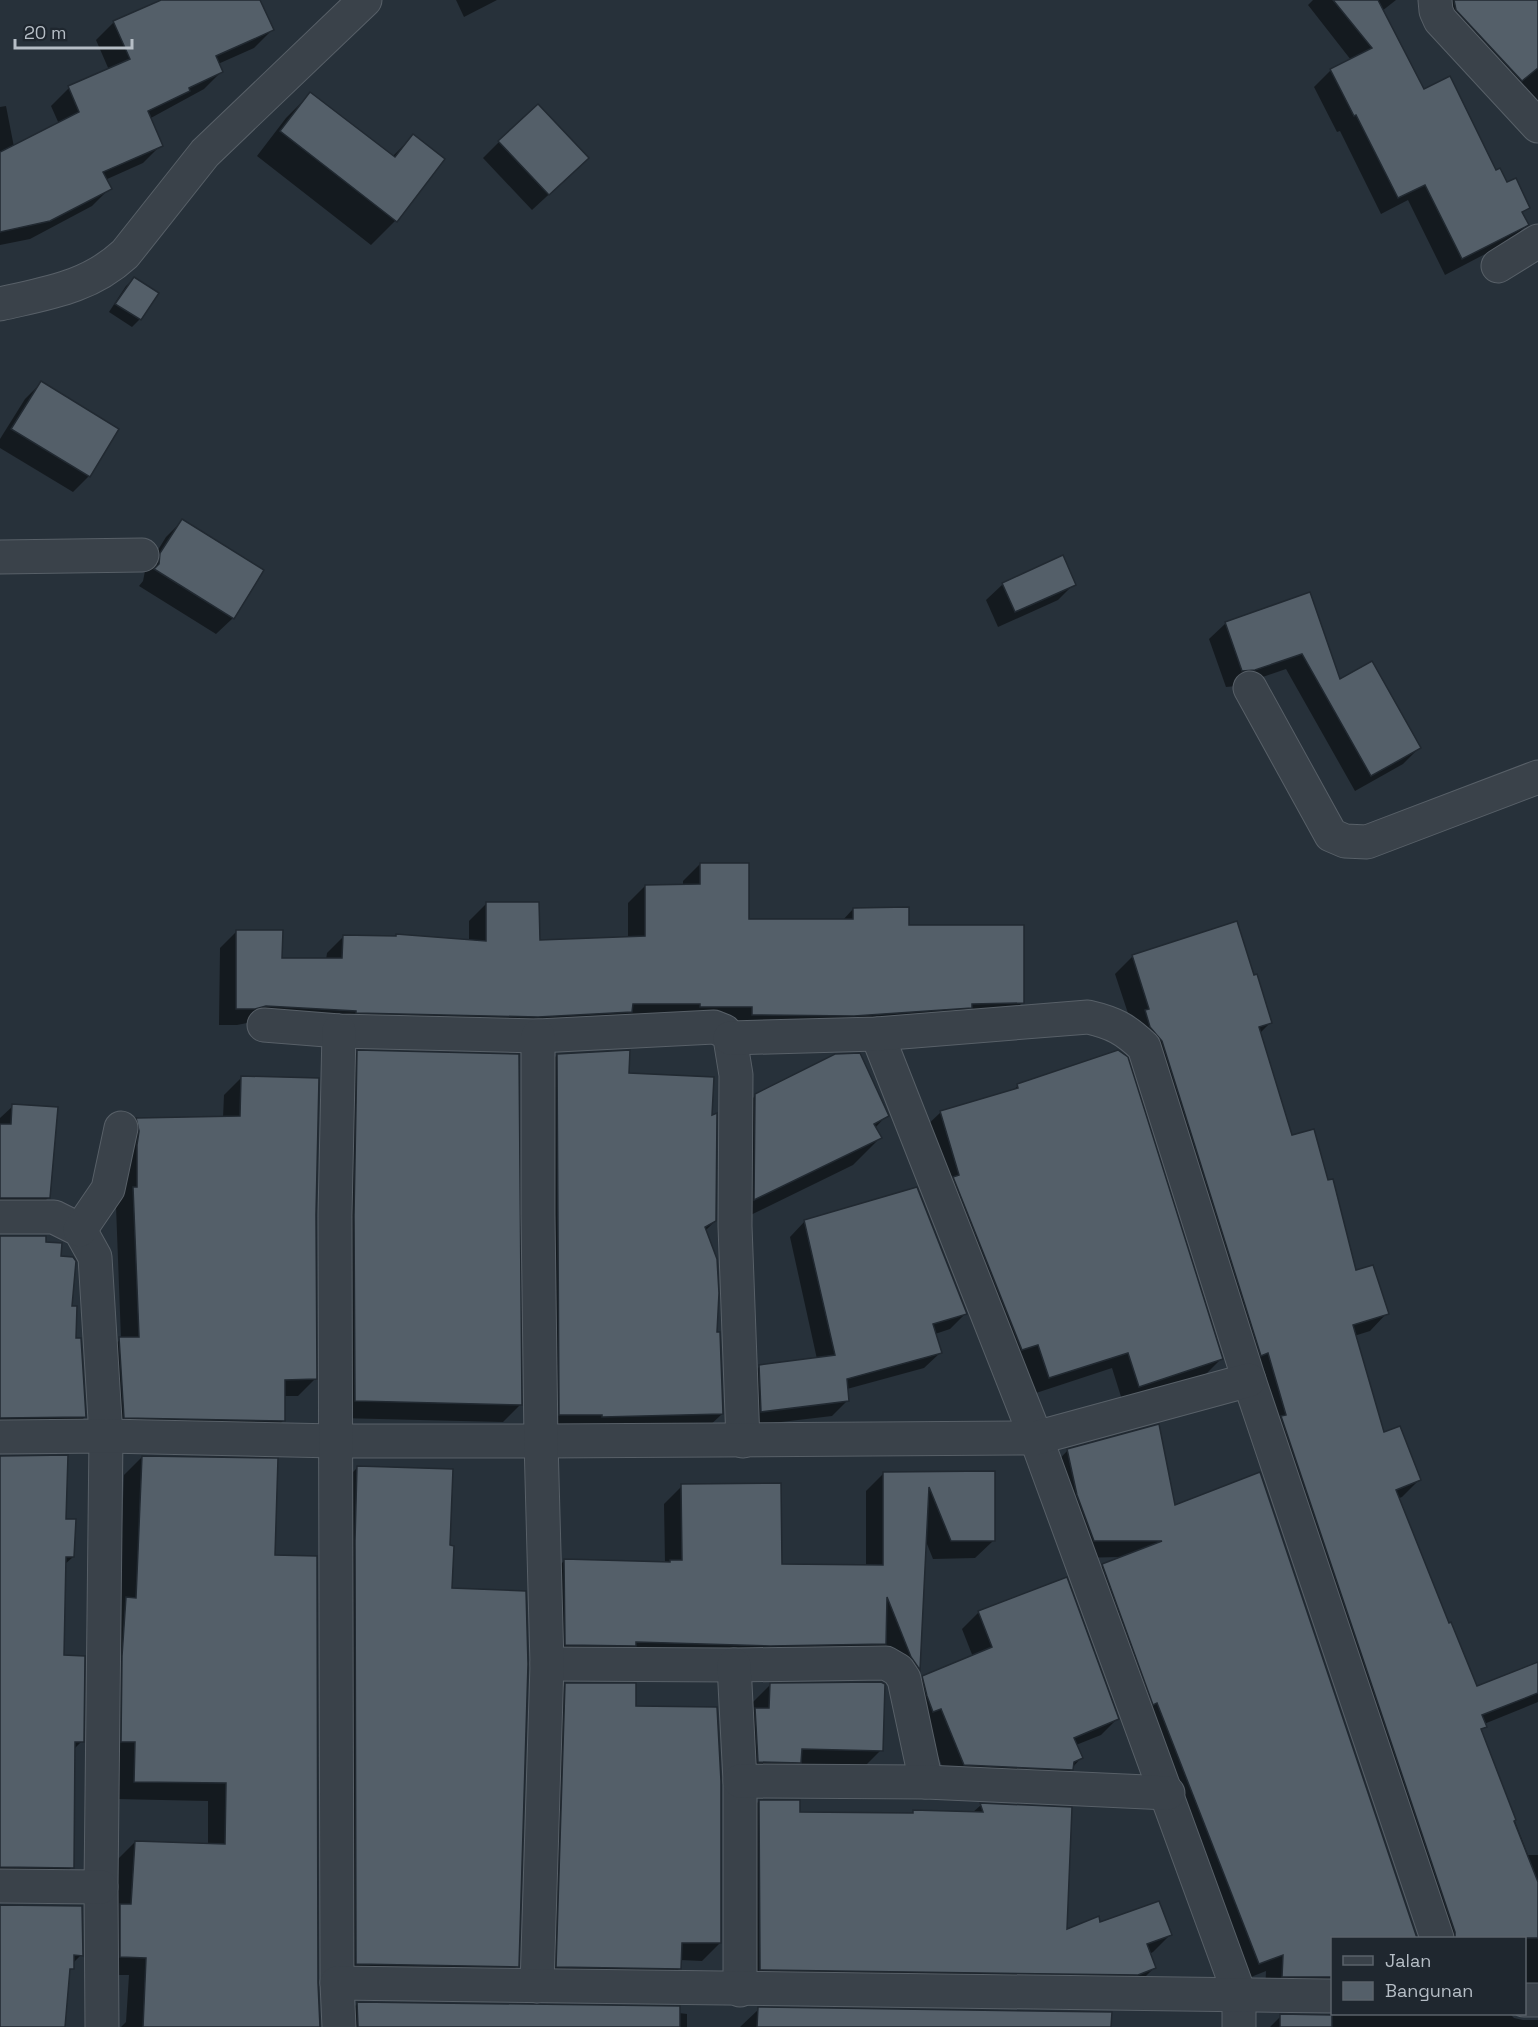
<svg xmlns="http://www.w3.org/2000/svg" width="1538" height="2027" font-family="'Space Grotesk',sans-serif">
<rect width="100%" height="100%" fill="#27313a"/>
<g fill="#0007">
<path d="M164 0H259L272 30 254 48 218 64 222 71 204 89 149 119 161 145 143 163 105 180 110 188 92 206 30 239 0 245V107L6 106 14 147 59 124 51 106 69 88 109 70 96 40 114 22Z"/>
<path d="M456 0H497L464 17Z"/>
<path d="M1313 0H1396L1382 11 1423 91 1528 207 1521 214 1527 225 1510 241 1445 275 1408 200 1381 214 1340 131 1337 132 1314 87 1331 70 1351 60 1308 5Z"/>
<path d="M1427 0H1538V134Z"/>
<path d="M310 94 392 157 413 136 443 159 395 221 371 245 257 156 286 118Z"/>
<path d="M499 142 571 174 532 210 483 158Z"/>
<path d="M134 279 157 294 139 320 132 327 109 312 126 286Z"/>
<path d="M41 383 89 476 73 492 0 448V439L25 399Z"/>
<path d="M182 521 233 618 216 634 139 586 143 581 145 571 166 537Z"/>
<path d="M1003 584H1074L1058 600 998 627 986 600Z"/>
<path d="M1309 594 1339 682 1419 748 1403 764 1355 791 1286 669 1237 686 1226 687 1209 639 1226 623Z"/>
<path d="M700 864 748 921H842L853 909 907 926 1022 1003 1005 1020 340 1027 247 1023 237 1025H219L220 948 237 931 281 960H326L327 953 344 936 469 941V921L486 904 538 942 628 938V903L645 886H683V881Z"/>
<path d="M1236 923 1253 977 1271 1022 1259 1034 1291 1137 1355 1272 1387 1313 1370 1331 1354 1336 1383 1434 1419 1480 1402 1497 1397 1499 1476 1688 1538 1663V1702L1484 1724 1485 1726 1480 1731 1528 1855H1538V2012L1524 2000V1938H1434L1115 974 1132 957Z"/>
<path d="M358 1052 520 1405 503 1422 338 1418 340 1069Z"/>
<path d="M557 1055 627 1074 710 1118 715 1221 705 1231 722 1414 705 1430H544L541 1072Z"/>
<path d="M242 1077 315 1215V1379L298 1396H284V1420L266 1438 107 1435 102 1356 121 1339 116 1206 120 1202V1137L137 1120 223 1118 224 1095Z"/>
<path d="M1018 1086 1221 1359 1205 1375 1123 1403 1112 1368 1033 1394 924 1128 941 1112 1012 1091Z"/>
<path d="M756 1095 887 1115 875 1128 880 1138 853 1165 728 1226 729 1122Z"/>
<path d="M13 1106 48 1198 30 1216H0V1118Z"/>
<path d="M805 1221 965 1314 950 1329 935 1334 940 1353 924 1368 847 1389 848 1400 832 1416 746 1426 744 1382 760 1366 817 1359 790 1237Z"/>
<path d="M0 1237 44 1244 59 1257 71 1308 85 1417 66 1435 0 1436Z"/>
<path d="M1068 1450 1174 1507 1259 1474 1416 1938H1332V2008L1265 1993 1266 1971 1241 1981 1085 1582 1103 1565 1121 1557 1076 1558 1051 1468Z"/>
<path d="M0 1457 64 1521 73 1557 64 1565 62 1657 82 1741 73 1750 72 1867 54 1886 0 1885Z"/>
<path d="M142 1457 273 1556 317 1984 319 2027H121L126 2022 129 1975H115L117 1860 135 1842 208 1845V1801L116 1799 119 1607 124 1475Z"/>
<path d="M358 1467 448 1547 450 1589 517 1966 498 1985 337 1983 339 1486Z"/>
<path d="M993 1472V1541L975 1558 933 1559 925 1539 919 1669 902 1686 894 1675 882 1646 866 1661 548 1663 547 1578 565 1560 665 1563 664 1504 682 1486 780 1565 866 1566V1491L884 1473Z"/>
<path d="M979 1612 1117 1719 1101 1735 1076 1745 1081 1758 1056 1786 948 1781 925 1724 907 1693 923 1677 973 1657 962 1629Z"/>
<path d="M566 1684 720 1943 702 1961 680 1960V1968L661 1986 539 1985 548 1702Z"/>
<path d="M770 1685 881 1750 857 1774 734 1786 746 1709Z"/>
<path d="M759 1801 799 1813 911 1814 914 1811 972 1813 981 1805 1070 1809 1065 1932 1100 1924 1170 1935 1153 1952 1149 1954 1154 1968 1137 1985 743 1987 742 1819Z"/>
<path d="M0 1906 81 1955 72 1964V1968L68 1973 63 2027H0Z"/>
<path d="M357 2004 679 2013 687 2014V2027H339V2022Z"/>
<path d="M759 2009 1110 2027H740Z"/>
<path d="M1334 2014H1510L1514 2018 1523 2020H1538V2027H1270L1281 2016H1332Z"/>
</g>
<g fill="#545f69" stroke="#212931" stroke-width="1.5">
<path d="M161 0H260L274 30 216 56 223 72 189 88 190 91 148 111 163 146 103 172 112 189 50 221 0 232V152L79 112 68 86 130 59 113 21Z"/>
<path d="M1333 0H1378L1424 89 1450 76 1496 170 1500 168 1507 182 1516 178 1530 208 1522 212 1529 225 1462 259 1425 185 1398 198 1356 115 1354 116 1330 69 1372 48Z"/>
<path d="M1454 0H1538V68L1522 81 1456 10Z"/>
<path d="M310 92 395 157 413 134 445 159 397 222 280 131Z"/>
<path d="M538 104 589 158 549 195 498 141Z"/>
<path d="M134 277 159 293 141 320 115 304Z"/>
<path d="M41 381 119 429 90 477 11 429Z"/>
<path d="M182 519 264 570 234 619 154 569 159 564 160 553Z"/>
<path d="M1063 555 1076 585 1015 612 1002 583Z"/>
<path d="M1310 592 1340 679 1372 661 1421 748 1371 776 1302 654 1255 670 1242 671 1225 622Z"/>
<path d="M700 863H749V919H853V908L909 907V925H1024V1003L972 1004V1008L854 1016 752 1015V1007H700V1004H633L632 1012 538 1017 356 1013V1011L266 1006 255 1009H236V930H283L282 958H342L343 935 396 936V934L486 941V902H539L540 940 645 936V885L700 884Z"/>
<path d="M1237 921 1254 975 1257 974 1272 1023 1259 1027 1292 1135 1314 1129 1328 1180 1333 1179 1356 1270 1373 1265 1389 1314 1353 1325 1384 1432 1400 1426 1421 1480 1396 1490 1449 1623 1451 1622 1477 1686 1538 1662V1693L1482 1715 1487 1727 1481 1729 1516 1820 1514 1821 1538 1882V1938H1455V1932L1281 1416 1286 1415 1268 1353 1261 1356 1162 1041 1150 1027 1145 1010 1149 1009 1132 955Z"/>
<path d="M357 1050 519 1054 522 1405 355 1401 354 1215Z"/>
<path d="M630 1050 629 1073 714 1077 712 1115 717 1113 716 1221 705 1227 717 1259 719 1293 717 1332H720L723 1414 602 1417V1415H559L557 1054Z"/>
<path d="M1118 1050 1128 1057 1223 1359 1139 1387 1128 1353 1049 1378 1038 1345 1022 1350 953 1177 959 1175 940 1111 1018 1088 1017 1084Z"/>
<path d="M860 1053 889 1116 874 1124 882 1138 754 1200 755 1094 835 1054Z"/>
<path d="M241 1076 319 1078 316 1215 317 1379 285 1380V1421L124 1418 119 1337H139L133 1187H137V1145L139 1131 136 1118 240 1116Z"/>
<path d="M12 1104 58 1107 50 1198H0V1124H11Z"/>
<path d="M917 1187 967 1314 933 1324 942 1353 847 1379 849 1401 761 1412 759 1365 835 1355 804 1220Z"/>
<path d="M0 1236H46V1242L62 1243 61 1256 73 1257 76 1261 72 1306H77L76 1338H81L86 1417 0 1418Z"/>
<path d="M1159 1424 1175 1505 1260 1472 1417 1938H1332V1977H1282L1283 1955 1259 1964 1157 1703 1153 1705 1102 1564 1162 1541H1094L1077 1495 1067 1449Z"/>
<path d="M68 1455 66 1519H76L74 1557H66L64 1655 85 1656 84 1742H75L74 1868 0 1867V1456Z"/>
<path d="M142 1456 278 1458 275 1555 317 1556 318 1983 320 2027H143L146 1958 120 1957V1904H131L135 1841 225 1844 226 1783 134 1782 135 1742H121L122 1656 126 1597 136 1598Z"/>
<path d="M357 1466 453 1469 450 1545 454 1546 452 1588 526 1591 528 1664 519 1967 356 1964 355 1541Z"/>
<path d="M995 1471V1541H951L929 1487 920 1670 911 1657 887 1597 886 1644 770 1646 636 1642V1646L565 1645 564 1559 670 1562V1560H682L681 1484 781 1483 782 1564 883 1565V1472Z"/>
<path d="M1067 1577 1119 1719 1074 1738 1083 1758 1074 1762 1073 1770 964 1765 941 1709 933 1712 927 1696 922 1676 992 1647 978 1611Z"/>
<path d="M881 1682 885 1684 883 1751 802 1749 801 1763 758 1762 755 1708H769L770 1683Z"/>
<path d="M565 1683H636V1706L717 1707 721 1781V1943H682L681 1969 556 1967Z"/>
<path d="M759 1800H800V1812L913 1813V1810L983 1812 980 1803 1072 1807 1067 1929 1099 1916 1100 1922 1159 1901 1172 1935 1147 1944 1156 1968 1138 1975 760 1970Z"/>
<path d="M0 1905 82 1906 83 1956 74 1955V1969H70L65 2027H0Z"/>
<path d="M357 2002 680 2006V2027H358Z"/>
<path d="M758 2007 1112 2012 1111 2027H757Z"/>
<path d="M1280 2014 1332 2015V2027H1280Z"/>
</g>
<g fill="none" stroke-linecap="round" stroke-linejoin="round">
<g stroke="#586068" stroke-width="35">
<g id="minor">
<path d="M1435 0 1436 11 1440 20 1538 126"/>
<path d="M1498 266 1538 241"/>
<path d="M0 304C47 293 88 288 125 254L205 153 365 0"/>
<path d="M0 557 142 555"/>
<path d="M1250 688 1331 835 1345 841 1367 842 1538 777"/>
<path d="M264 1025 339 1031 538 1036 714 1027 724 1031 730 1038 736 1075 735 1226 743 1441"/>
<path d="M877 1034 1036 1438 1239 1993V2027"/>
<path d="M730 1038 877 1034 1088 1017C1114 1023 1125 1029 1144 1047L1249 1380 1437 1938"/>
<path d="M0 1217H54L80 1230 95 1257 106 1436 101 1887 102 2027"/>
<path d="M80 1230 108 1189 121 1128"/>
<path d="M0 1437 106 1436 336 1441H541L1036 1438 1249 1380"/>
<path d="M547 1664 734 1665 886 1663 898 1670 904 1679 926 1782"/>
<path d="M734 1665 740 1781V1990"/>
<path d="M740 1781 926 1782 1168 1793"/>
<path d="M0 1886 101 1887"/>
<path d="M337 1983 335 1215 339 1031"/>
<path d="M537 1986 547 1664 541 1441 538 1215V1036"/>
<path d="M1524 2000H1538"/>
<path d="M339 2027 337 1983 1332 1996"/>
</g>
</g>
<use href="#minor" stroke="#3a424a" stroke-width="33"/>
</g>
<rect x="1331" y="1937" width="195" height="78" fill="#1f272f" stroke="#5b636b" stroke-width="1.5"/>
<rect x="1343" y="1956" width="30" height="9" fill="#3a424a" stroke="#5b636b" stroke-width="1.5"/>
<text x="1385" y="1967" font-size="18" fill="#b6bec6">Jalan</text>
<rect x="1343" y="1982" width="30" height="18" fill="#545f69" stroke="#5b636b" stroke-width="1.5"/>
<text x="1385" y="1997" font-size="18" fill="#b6bec6">Bangunan</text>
<path d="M15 39v9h117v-9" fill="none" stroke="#b6bec6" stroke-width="3"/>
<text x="24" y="39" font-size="18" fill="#b6bec6" stroke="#1f272f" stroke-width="4.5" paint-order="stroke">20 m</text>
</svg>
